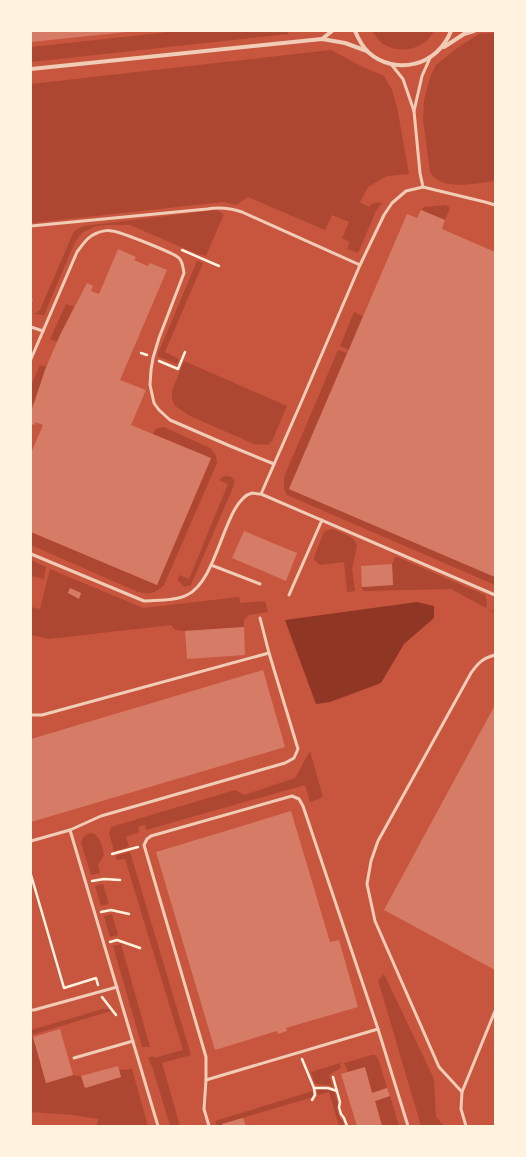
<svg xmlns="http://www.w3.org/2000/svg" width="526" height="1157" font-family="Barlow,sans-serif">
<rect width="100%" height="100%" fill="#c8553d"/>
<g fill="#ae4732">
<path d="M178 31H288V34L31 62V47Z"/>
<path d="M372 31H434C426 48 404 54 387 46 380 43 376 37 372 31Z"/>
<path d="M495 33V181C476 183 441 192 430 172L423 119 424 100 430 77 436 65 457 48 479 34Z"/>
<path d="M331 50 363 67 384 76 392 90 397 107 409 174 387 176 368 187 360 202 369 207C374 202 376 202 382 203L376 211 358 253 347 249 350 242 342 238 349 222 332 215 325 230 248 197 236 205 223 202 31 223V84Z"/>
<path d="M446 205 450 208 445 220 421 210 424 207Z"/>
<path d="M216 210 224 214 206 256 197 254 130 225H106L93 227 82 233 75 242 44 315 34 314 40 310 74 231 83 226Z"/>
<path d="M197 261 203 263 165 352 179 359 177 364 157 356Z"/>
<path d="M66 304 74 307 57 342 50 339Z"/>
<path d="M354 312 363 316 349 350 340 346Z"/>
<path d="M338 350 347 353 289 489 495 577V585L287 495 284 489V477Z"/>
<path d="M184 361 287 406 272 441 268 445 254 444 190 416 175 406 172 399V391Z"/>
<path d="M40 365 47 367 34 404 31 403V385Z"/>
<path d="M164 427 210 448C215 453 217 456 217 463L164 585C156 593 149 595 138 592L31 545V532L157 585 211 459 153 434C155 428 158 428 164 427Z"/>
<path d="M226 476 231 477 234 480V485L191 585 184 587 178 580 179 575 189 579 228 484 219 480 222 477Z"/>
<path d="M333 529 351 537 355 541 357 546 352 569 355 591 347 592 344 562 320 565 314 560V557L324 532 328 530Z"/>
<path d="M395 557H397L485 595 487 602 486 608 495 612V613L451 589 363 591 362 587 393 585 392 564Z"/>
<path d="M31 560 46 567 44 579 31 576Z"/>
<path d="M50 569 143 608 239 597 240 603 265 601 268 612 249 615 244 620V627L185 631 175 630 171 625 49 639 31 635V607L40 609Z"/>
<path d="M310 751 323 797 310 802 305 785 146 830 145 825 138 827 139 832 126 837 129 847 114 851 109 833 111 827 235 790 244 795 295 778Z"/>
<path d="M91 833C101 835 102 847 104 855L98 865 100 873 91 875 81 843C83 836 85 835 91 833Z"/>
<path d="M130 852 191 1055 162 1063 180 1126H170L152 1066 150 1063 148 1058 153 1056 154 1058 183 1050 125 859 117 860 115 856Z"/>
<path d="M103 884 109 904 101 906 95 886Z"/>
<path d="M112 914 118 935 110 937 104 916Z"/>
<path d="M121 944 150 1047H142L113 946Z"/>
<path d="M384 974 433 1077 434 1080 436 1117 444 1126H421L378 980Z"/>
<path d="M103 1009H108L111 1011 31 1035 33 1037 47 1083 73 1075 81 1076 85 1088 121 1077 119 1070 132 1069 148 1126H104L97 1125 98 1119 73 1115 31 1112V1030Z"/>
<path d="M372 1055H375L378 1058 387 1088 372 1093 365 1069 348 1072 344 1063Z"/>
<path d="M340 1063 341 1068 329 1075 332 1086 327 1085 315 1084 311 1072Z"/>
<path d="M322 1089 334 1091 338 1105 337 1109 339 1117 343 1121 344 1126H339L329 1092 318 1095 317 1090Z"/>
<path d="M313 1091V1097L222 1124 223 1126H217L215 1121Z"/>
<path d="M390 1096 399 1126H382L375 1101Z"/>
</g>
<path fill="#8f3625" d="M417 602 434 606V618L404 644 381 683 330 702 316 704 285 620Z"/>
<g fill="#d67c66">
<path d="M31 31H127V32L31 42Z"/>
<path d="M421 210 445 220 442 229 495 252V577L289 489 407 214 417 218Z"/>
<path d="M118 249 136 257 134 260 148 266 150 263 167 270 120 380 146 390 131 425 211 458 157 585 31 532V453L43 425 35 422V425L31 424V414L33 406 45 370 60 335 87 283 93 286 91 291 99 294Z"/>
<path d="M244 531 297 553 286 581 232 558Z"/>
<path d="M392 564 393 585 362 587 361 566Z"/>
<path d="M70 588 81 593 79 599 68 593Z"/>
<path d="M244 627 245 655 187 659 185 631Z"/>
<path d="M263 670 285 747 31 822V739Z"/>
<path d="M495 705V970L384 910Z"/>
<path d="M291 811 330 942 339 940 358 1007 286 1028 287 1031 278 1034 277 1031 215 1050 156 852Z"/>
<path d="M60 1029 73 1075 46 1083 33 1037Z"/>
<path d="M118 1066 121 1077 85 1088 81 1076Z"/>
<path d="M365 1067 372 1093 387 1088 390 1096 375 1101 382 1126H357L341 1074Z"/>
<path d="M243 1118 246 1126H223L222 1124Z"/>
</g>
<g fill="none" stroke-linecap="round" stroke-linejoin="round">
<g stroke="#fff3e0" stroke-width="2.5">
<path d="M182 250 219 266"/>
<path d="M31 301V300"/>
<path d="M141 353 147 355"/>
<path d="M159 361 178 369 185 352"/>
<path d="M112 854 138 847"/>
<path d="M31 875 64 988 96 978 98 985"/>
<path d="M92 881 104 879 120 880"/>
<path d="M101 912 111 910 129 914"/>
<path d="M110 942 117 940 140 948"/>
<path d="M102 997 116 1015"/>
<path d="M302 1059 314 1088"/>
<path d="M333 1077 340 1102 339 1107 341 1114 344 1118 347 1126"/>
<path d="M312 1100 315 1095 314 1088H328L337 1091"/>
</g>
<g stroke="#f1ccb7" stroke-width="3">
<path d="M391 64 403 79 414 111 420 173 423 187"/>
<path d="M414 111 422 76 430 58"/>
<path d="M31 226 207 209C220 207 230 208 242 212L360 265"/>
<path d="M31 327 43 331"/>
<path d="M31 359 77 252C83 244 88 236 97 233 101 231 108 230 112 231 121 232 174 253 179 258 183 262 183 268 184 273L159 338 153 358 151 370 150 385 154 403 159 410 170 420 230 446 274 464"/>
<path d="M261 494 300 405 360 265 384 215 392 203 406 191 423 187 485 202 495 205"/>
<path d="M31 554 144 601C157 600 176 601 187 595 219 580 224 500 252 493 254 493 258 494 261 494L495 595"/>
<path d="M211 565 260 584"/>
<path d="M289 595 322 520"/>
<path d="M260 618 269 653"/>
<path d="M31 715H42L269 653 298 749 294 758 285 763 101 816 70 830 31 841"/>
<path d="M70 830 158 1126"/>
<path d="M31 1010H34L117 987"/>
<path d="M74 1058 133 1041"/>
<path d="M206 1080 378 1029"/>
<path d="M462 1092 495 1011"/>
<path d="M209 1126 204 1109 206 1080V1057L144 845 147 839 151 836 292 796 299 799 303 806 378 1029 408 1126"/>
<path d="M466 1126 461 1109 462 1092 439 1067 375 921 367 884 371 861 378 841 471 673C478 663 483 658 495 655"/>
</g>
<g stroke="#f1ccb7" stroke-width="4">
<path d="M355 31C358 38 362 46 368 52 396 77 438 65 451 31"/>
<path d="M322 39 332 31"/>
<path d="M444 47 464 34 474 31"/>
<path d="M31 69 322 39 345 43 367 51"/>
</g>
</g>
<rect width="526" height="1157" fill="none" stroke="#fff3e0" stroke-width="64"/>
</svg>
